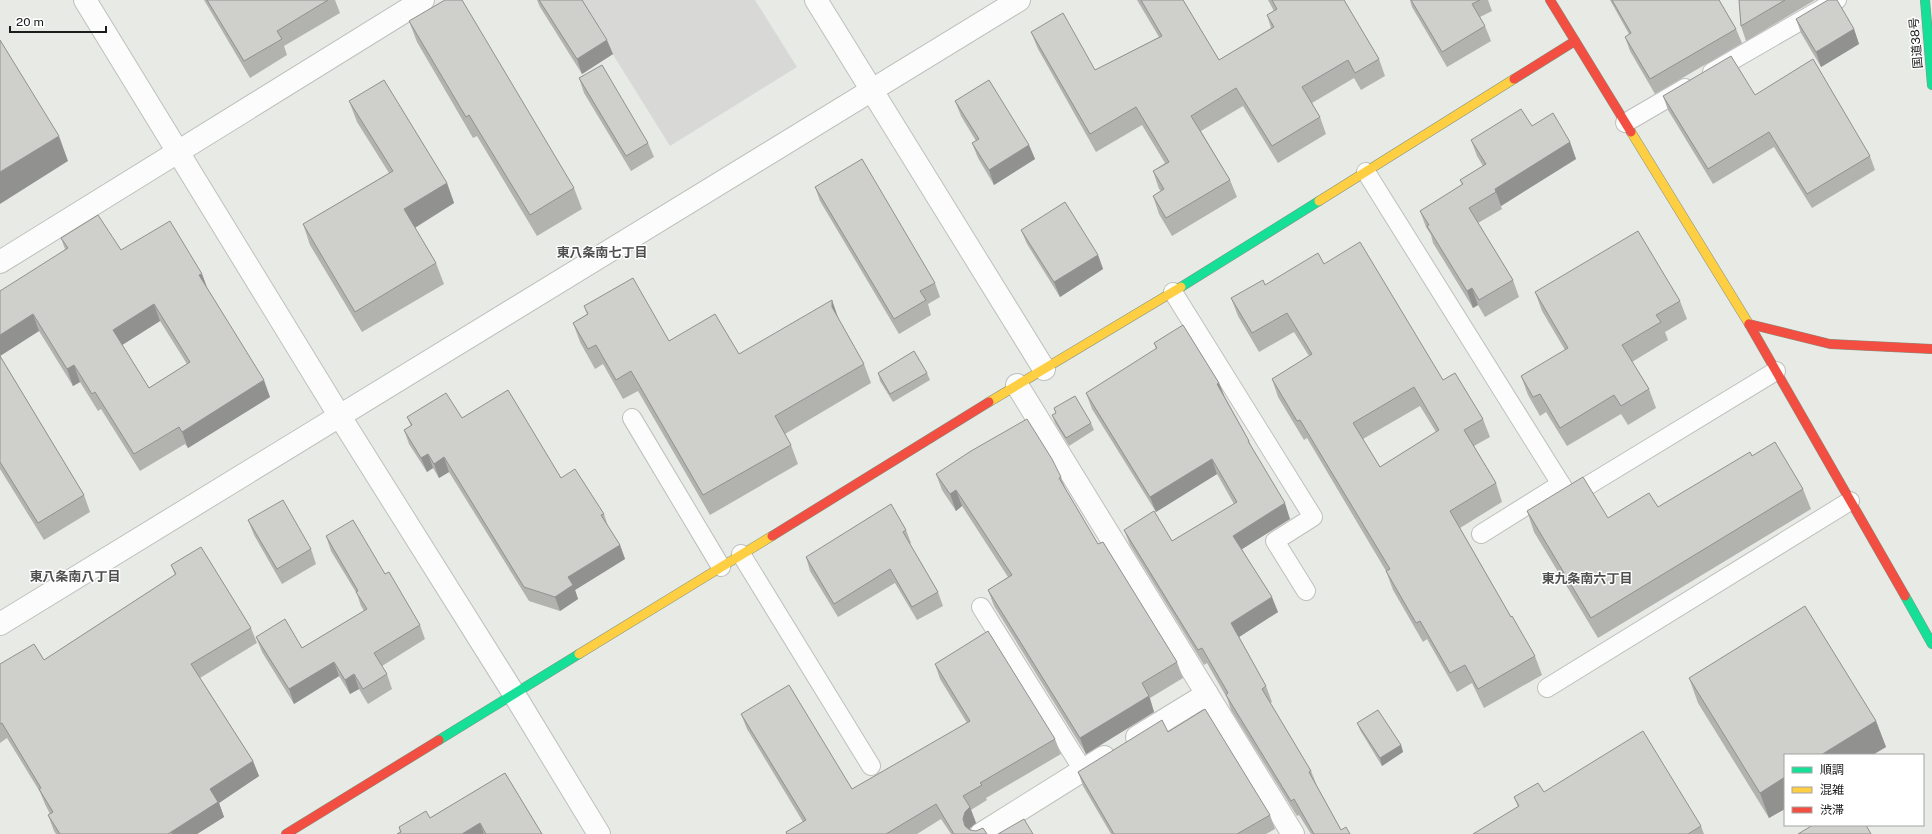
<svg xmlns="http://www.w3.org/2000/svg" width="1932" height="834" font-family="'Public Sans','Noto Sans JP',sans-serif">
<rect width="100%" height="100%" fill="#e7eae5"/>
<path fill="#d8d9d7" d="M579 0H755L797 67 670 146Z"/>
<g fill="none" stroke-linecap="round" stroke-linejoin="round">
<g stroke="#bec0bd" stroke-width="20">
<g id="lane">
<path d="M1712 72 1837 0"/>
<path d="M1625 123 1685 88"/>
<path d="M1366 172 1569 497 1776 371"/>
<path d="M1173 292 1313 517 1275 541 1306 591"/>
<path d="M632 418 721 567"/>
<path d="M1481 534 1561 484"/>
<path d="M741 554 871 766"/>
<path d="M981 607 1083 770"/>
<path d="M1547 688 1850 501"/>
</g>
</g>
<g stroke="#bec0bd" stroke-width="24">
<g id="street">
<path d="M85 0 339 415 514 694 599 834"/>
<path d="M816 0 1044 369"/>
<path d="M0 262 423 0"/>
<path d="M1017 385 1293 834"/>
<path d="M0 624 1019 0"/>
<path d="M1137 737 1207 694"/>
<path d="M981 834 1104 757"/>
</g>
</g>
<g stroke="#809380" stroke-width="10">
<g id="fast">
<path d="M1925 0 1932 85"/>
<path d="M1181 287 1319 201"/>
<path d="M1905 596 1932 644"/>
<path d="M439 740 579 654"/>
</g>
</g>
<g stroke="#809380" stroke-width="10">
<g id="slow">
<path d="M1631 132 1749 324"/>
<path d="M1319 201 1514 79"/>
<path d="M989 402 1181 287"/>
<path d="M579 654 772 536"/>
</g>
</g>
<g stroke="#809380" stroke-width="10">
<g id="jam">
<path d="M1550 0 1631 132"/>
<path d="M1514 79 1575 41"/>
<path d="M1749 324 1905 596"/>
<path d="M1749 324 1830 344 1932 349"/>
<path d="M772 536 989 402"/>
<path d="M286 834 439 740"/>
</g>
</g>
<use href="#lane" stroke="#fbfcfb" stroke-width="18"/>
<use href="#street" stroke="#fbfcfb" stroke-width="22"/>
<use href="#fast" stroke="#16e098" stroke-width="9"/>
<use href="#slow" stroke="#ffcf43" stroke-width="9"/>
<use href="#jam" stroke="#f24e42" stroke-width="9"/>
</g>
<g fill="#b2b3af" fill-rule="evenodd">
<path d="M204 0H335L340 13 284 46 287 55 250 78Z"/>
<path d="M537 0H582L613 54 582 74 540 7Z"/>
<path d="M1137 0H1183L1219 60 1271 28 1267 15 1274 11 1268 0H1344L1379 59 1385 76 1361 90 1354 78 1312 103 1320 117 1326 134 1278 163 1243 106 1201 131 1230 180 1237 197 1172 236 1159 214 1153 196 1161 191 1159 189 1153 171 1165 163 1142 125 1096 152 1038 49 1031 32 1095 70 1159 37Z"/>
<path d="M1410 0H1488L1492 11 1480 17 1485 26 1491 41 1447 67 1412 7Z"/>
<path d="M1610 0H1719L1736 29 1742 43 1655 94 1630 51 1625 37 1629 34Z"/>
<path d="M1739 0H1815L1746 41 1741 26Z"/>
<path d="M1796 19 1854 29 1859 44 1821 67 1801 33Z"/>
<path d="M409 21 574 188 582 209 537 236 477 136 473 138 417 42Z"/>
<path d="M579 78 648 143 654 157 631 171 584 93Z"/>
<path d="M1755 95 1870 156 1875 170 1812 208 1774 147 1713 184 1668 110 1663 96Z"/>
<path d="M349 101 447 183 454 203 415 228 436 263 444 284 362 332 310 245 303 224 389 173 357 122Z"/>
<path d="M955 101 1029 145 1035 159 994 185 978 158 972 143 976 141 961 116Z"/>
<path d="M1532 126 1570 142 1576 159 1501 206 1502 209 1478 223 1513 280 1519 297 1485 317 1478 305 1473 308 1433 243 1431 235 1426 227 1420 211 1462 185 1460 180 1483 166 1477 156 1471 140Z"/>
<path d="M815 187 935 283 940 297 928 304 931 315 899 334 820 201Z"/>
<path d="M1021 230 1098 255 1103 269 1060 297 1027 244Z"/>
<path d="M61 238 121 250 202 274 207 288 270 397 188 448 185 444 140 471 101 409 98 411 80 382 73 386 39 331 0 356 65 249ZM160 321 187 364 149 388 122 345Z"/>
<path d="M1324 264 1483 419 1490 437 1474 446 1496 483 1502 502 1460 528 1511 617 1535 656 1542 675 1484 708 1472 683 1457 692 1427 639 1423 642 1393 590 1386 571 1307 438 1304 440 1278 397 1272 379 1309 356 1294 332 1259 352 1238 316 1231 298 1265 285ZM1420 406 1436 432 1380 467 1363 439Z"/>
<path d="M1535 292 1680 301 1687 319 1665 332 1668 340 1632 362 1649 389 1656 408 1628 425 1621 414 1567 446 1546 412 1540 416 1528 395 1521 376 1565 350 1542 311Z"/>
<path d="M584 306 669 341 739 354 838 319 864 364 871 383 785 434 791 445 798 464 710 515 638 391 623 399 603 364 595 369 580 342 573 323 587 314Z"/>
<path d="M1154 343 1219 383 1224 395 1249 441 1252 448 1290 519 1242 549 1278 612 1239 637 1266 686 1272 702 1270 703 1311 771 1317 786 1341 830 1350 834H1311L1299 815 1297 816 1231 710 1227 698 1207 663 1204 665 1130 545 1124 530 1172 541 1234 504 1217 474 1156 512 1092 409 1086 393 1156 349Z"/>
<path d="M0 356 84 495 90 512 44 540 0 469Z"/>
<path d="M878 373H927L930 380 893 402 880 381Z"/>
<path d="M1054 408 1091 423 1094 430 1069 446 1055 423 1052 415 1056 414Z"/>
<path d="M407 417 462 418 561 478 604 514 608 526 620 545 625 559 575 590 578 599 560 611 529 601 449 472 439 478 433 468 427 472 409 444 404 430 411 426Z"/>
<path d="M1752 456 1803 489 1811 509 1598 638 1534 532 1527 511 1608 518 1658 507Z"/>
<path d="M936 474 1061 477 1066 490 1098 544 1177 662 1183 678 1150 698 1154 712 1086 754 994 606 988 590 1008 577 962 506 956 511 942 490Z"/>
<path d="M248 520 311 549 316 564 282 584 254 535Z"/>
<path d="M906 530 911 543 910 544 938 592 943 606 917 620 895 583 838 617 810 571 806 557Z"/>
<path d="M326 536 385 574 420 625 425 639 382 666 387 674 392 689 368 704 359 689 350 694 339 676 294 704 262 652 256 637 302 648 364 611 361 606 357 594 331 551Z"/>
<path d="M171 565 251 628 257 643 200 678 253 761 259 776 219 803 224 817 197 834H56L54 831 48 815 50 814 45 804 40 792 7 738 0 743V664L44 660 175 575Z"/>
<path d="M935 664 1055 739 1061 754 986 798 987 800 971 810 976 823 970 828V830L987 834H951L941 819 917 834H786V832L803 822 747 729 741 714 852 789 967 723 940 679Z"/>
<path d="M1689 678 1876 721 1886 747 1769 818 1698 703Z"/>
<path d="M1357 723 1401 745 1403 752 1382 766 1360 730Z"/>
<path d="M1168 732 1270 815 1275 829 1266 834H1111L1083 786 1078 772Z"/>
<path d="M505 773 542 834H397L400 832 399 827 430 818Z"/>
<path d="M1544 792 1701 826 1704 834H1473L1518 807 1514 797Z"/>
</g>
<g fill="#91928f">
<path d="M1854 29 1859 44 1821 67 1816 52Z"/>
<path d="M607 40 613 54 582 74 577 59Z"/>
<path d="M59 136 68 161 0 204V172Z"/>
<path d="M1570 142 1576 159 1501 206 1495 189Z"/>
<path d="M1029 145 1035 159 994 185 989 170Z"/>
<path d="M447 183 454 203 411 230 404 209Z"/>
<path d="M1098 255 1103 269 1060 297 1054 282Z"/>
<path d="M202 274 208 290 199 275Z"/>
<path d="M1472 288 1478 305 1473 308 1467 291Z"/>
<path d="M832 300 839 320 832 307Z"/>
<path d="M154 304 160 321 119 347 113 330Z"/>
<path d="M33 314 39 331 0 356V335Z"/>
<path d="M74 365 80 382 73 386 67 369Z"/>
<path d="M264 380 270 397 188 448 182 432Z"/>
<path d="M1219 383 1225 398 1217 384Z"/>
<path d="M428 454 433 468 427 472 421 458Z"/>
<path d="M444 457 449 472 439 478 434 464Z"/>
<path d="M1212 459 1217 474 1156 512 1150 497Z"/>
<path d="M956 490 962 506 956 511 950 494Z"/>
<path d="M1285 503 1290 519 1239 551 1233 536Z"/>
<path d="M620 545 625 559 575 590 578 599 560 611 555 597 568 577Z"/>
<path d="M1272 597 1278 612 1236 639 1231 623Z"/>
<path d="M334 662 339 676 294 704 289 689Z"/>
<path d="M354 674 359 689 350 694 345 680Z"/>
<path d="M1149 696 1154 712 1086 754 1080 738Z"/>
<path d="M1876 721 1886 747 1872 755H1821Z"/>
<path d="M1401 745 1403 752 1382 766 1380 758Z"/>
<path d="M253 761 259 776 219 803 224 817 197 834H172L171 832 210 789Z"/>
<path d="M1785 777V809L1769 818 1760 793Z"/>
<path d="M970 807 976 823 970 828 969 834H968L963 819 965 812Z"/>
<path d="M480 823 484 834H462Z"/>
</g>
<g fill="#cfd0cc" stroke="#91928f" fill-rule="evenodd">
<path d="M207 0H328L277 31 282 39 244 61Z"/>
<path d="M445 0H462L574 188 530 215 469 115 466 117 409 21Z"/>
<path d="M539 0H582L607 40 577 59Z"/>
<path d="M1141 0H1183L1219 60 1274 27 1267 15 1277 9 1272 0H1344L1379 59 1355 73 1348 60 1302 87 1320 117 1272 146 1236 88 1191 116 1230 180 1166 218 1153 196 1164 189 1153 171 1169 162 1136 107 1090 134 1031 32 1063 13 1095 70 1162 36Z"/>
<path d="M1411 0H1480L1472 4 1485 26 1442 52Z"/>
<path d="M1612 0H1719L1736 29 1650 79 1625 37 1631 33Z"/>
<path d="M1739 0H1785L1741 26Z"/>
<path d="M1828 0H1837L1854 29 1816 52 1796 19Z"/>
<path d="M0 40 59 136 0 172Z"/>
<path d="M1731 56 1755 95 1813 59 1870 156 1807 194 1769 132 1708 169 1663 96Z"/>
<path d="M602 65 648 143 626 156 579 78Z"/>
<path d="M384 80 447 183 404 209 436 263 355 312 303 224 393 171 349 101Z"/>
<path d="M989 80 1029 145 989 170 972 143 979 139 955 101Z"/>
<path d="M1521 109 1532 126 1553 113 1570 142 1495 189 1496 192 1469 208 1513 280 1479 300 1472 288 1467 291 1427 226 1429 225 1420 211 1463 184 1460 180 1486 164 1471 140Z"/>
<path d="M862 159 935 283 920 291 926 300 894 319 815 187Z"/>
<path d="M1065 202 1098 255 1054 282 1021 230Z"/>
<path d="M98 215 121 250 170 221 202 274 199 275 264 380 182 432 179 427 134 454 95 392 92 394 74 365 67 369 33 314 0 335V291L68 248 61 238ZM154 304 190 362 149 388 113 330Z"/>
<path d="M1638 231 1680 301 1656 315 1661 322 1622 345 1649 389 1621 406 1614 395 1560 428 1540 394 1533 397 1521 376 1568 348 1535 292Z"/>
<path d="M1360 242 1443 380 1455 373 1483 419 1464 430 1496 483 1450 511 1511 617 1512 616 1535 656 1478 689 1465 665 1450 673 1420 621 1416 623 1386 571 1390 569 1300 420 1297 421 1272 379 1312 354 1287 313 1252 333 1231 298 1263 280 1265 285 1318 253 1324 264ZM1414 387 1439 430 1380 467 1353 423Z"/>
<path d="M633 278 669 341 715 314 739 354 832 300V307L864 364 775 416 791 445 703 495 631 371 616 380 596 345 588 349 573 323 588 314 584 306Z"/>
<path d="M1183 325 1219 383 1217 384 1249 441H1248L1285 503 1233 536 1272 597 1231 623 1266 686 1262 689 1311 771 1309 772 1341 830 1346 827 1350 834H1314L1294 799 1291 801 1226 695 1228 693 1202 648 1198 650 1124 530 1154 511 1172 541 1237 502 1212 459 1150 497 1086 393 1157 348 1154 343Z"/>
<path d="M914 351 927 373 890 394 878 373Z"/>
<path d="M0 356 84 495 38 523 0 462Z"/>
<path d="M508 390 561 478 575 469 604 514 601 515 620 545 568 577 573 585 555 597 524 587 444 457 434 464 428 454 421 458 404 430 412 425 407 417 446 393 462 418Z"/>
<path d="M1075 396 1091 423 1066 438 1052 415 1056 413 1054 408Z"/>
<path d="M1027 419 1052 459 1061 477 1059 478 1098 544 1103 542 1177 662 1142 683 1149 696 1080 738 988 590 1012 575 956 490 950 494 936 474 971 451Z"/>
<path d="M1775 442 1803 489 1591 618 1527 511 1583 477 1608 518 1649 493 1658 507 1750 452 1752 456Z"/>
<path d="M283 500 311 549 277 569 248 520Z"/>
<path d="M891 504 906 530 903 532 938 592 912 607 890 569 834 604 806 557Z"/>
<path d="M353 520 385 574 389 572 420 625 374 653 387 674 363 689 354 674 345 680 334 662 289 689 256 637 285 619 302 648 367 609 356 592 358 591 326 536Z"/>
<path d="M201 547 251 628 191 664 253 761 210 789 218 802 168 834H60L48 815 53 812 39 789 41 788 2 723 0 724V664L34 644 44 660 176 574 171 565Z"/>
<path d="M1805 606 1876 721 1821 755H1785V777L1760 793 1689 678Z"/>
<path d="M988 631 1055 739 980 783 982 785 963 796 970 807 965 812 963 819 965 826 970 830 976 831 983 828 987 834H954L936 804 886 834H787L786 832 806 820 741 714 789 685 852 789 970 721 935 664Z"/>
<path d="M1205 709 1270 815 1237 834H1114L1078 772 1162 720 1168 732Z"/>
<path d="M1378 710 1401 745 1380 758 1357 723Z"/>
<path d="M1643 731 1701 826 1688 834H1473L1519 806 1514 797 1538 783 1544 792Z"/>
<path d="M505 773 542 834H486L480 823 462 834H397L401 832 399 827 426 811 430 818Z"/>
<path d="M1024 819 1033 834H998Z"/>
<path d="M1813 825H1866L1871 834H1798Z"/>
</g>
<g text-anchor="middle" stroke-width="3" stroke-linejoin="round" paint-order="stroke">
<g font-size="12" fill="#1c1c1c" stroke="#fff">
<text transform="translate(1916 43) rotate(-95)" y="4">国道38号</text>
</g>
<g font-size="13" font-weight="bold" fill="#4f4f4f" stroke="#fff">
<text x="602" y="257">東八条南七丁目</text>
<text x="75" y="581">東八条南八丁目</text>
<text x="1587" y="583">東九条南六丁目</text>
</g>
</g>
<rect x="1784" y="754" width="140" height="72" fill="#ffffff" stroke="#a4a4a4"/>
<rect x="1792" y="767" width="20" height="6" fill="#16e098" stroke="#a4a4a4"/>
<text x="1820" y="774" font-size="12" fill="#1c1c1c">順調</text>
<rect x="1792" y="787" width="20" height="6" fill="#ffcf43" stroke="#a4a4a4"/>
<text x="1820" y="794" font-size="12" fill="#1c1c1c">混雑</text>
<rect x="1792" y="807" width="20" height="6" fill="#f24e42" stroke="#a4a4a4"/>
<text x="1820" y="814" font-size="12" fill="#1c1c1c">渋滞</text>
<path d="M10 26v6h96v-6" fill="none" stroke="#1c1c1c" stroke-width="2"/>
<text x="16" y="26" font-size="12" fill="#1c1c1c" stroke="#ffffff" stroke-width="3" paint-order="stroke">20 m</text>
</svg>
